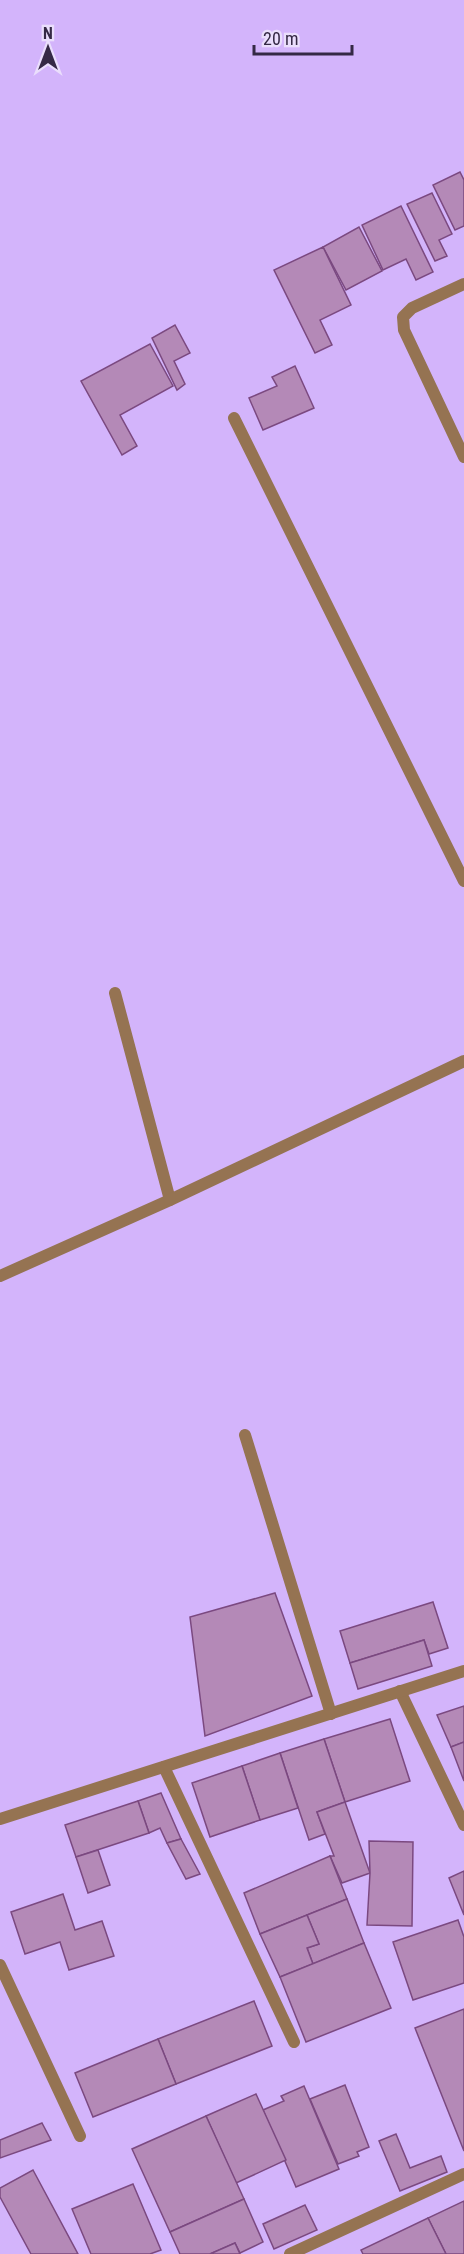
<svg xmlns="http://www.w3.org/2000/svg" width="464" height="2254" font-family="'Roboto Condensed',sans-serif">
<rect width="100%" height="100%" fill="#d3b4fb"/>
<g fill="#b489b7" stroke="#7b4980" stroke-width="1.5">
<path d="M460 172 464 180V226L455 230 433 185Z"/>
<path d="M432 193 452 234 439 240 447 256 435 261 407 204Z"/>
<path d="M401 206 433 272 416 280 406 259 383 270 362 225Z"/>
<path d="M359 227 382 271 346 290 323 247Z"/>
<path d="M323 247 351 305 320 320 332 345 315 353 274 270Z"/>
<path d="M175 325 190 353 174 361 185 384 177 390 152 338Z"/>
<path d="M150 344 173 386 120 415 137 446 122 455 81 381Z"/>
<path d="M295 366 314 408 263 430 249 398 277 386 272 377Z"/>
<path d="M275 1593 312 1696 205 1736 190 1617Z"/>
<path d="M433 1602 448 1648 429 1654 424 1640 350 1663 340 1631Z"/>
<path d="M424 1640 432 1666 358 1689 350 1663Z"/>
<path d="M464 1706V1742L451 1747 437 1715Z"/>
<path d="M390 1719 410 1781 345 1802 324 1739Z"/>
<path d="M324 1739 345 1802 317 1812 325 1834 309 1840 280 1753Z"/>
<path d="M464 1742V1781L451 1747Z"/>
<path d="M280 1753 298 1808 260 1820 242 1766Z"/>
<path d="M242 1766 260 1820 210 1837 192 1783Z"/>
<path d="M161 1793 181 1839 167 1843 160 1828 149 1833 138 1801Z"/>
<path d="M138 1801 149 1833 76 1857 65 1825Z"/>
<path d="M345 1802 370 1873 342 1883 330 1856H334L317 1812Z"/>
<path d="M181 1839 200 1874 186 1879 167 1843Z"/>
<path d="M369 1841 413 1842 412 1926 367 1925 370 1873Z"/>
<path d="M98 1850 110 1885 88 1893 76 1857Z"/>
<path d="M330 1856 347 1899 260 1934 244 1893Z"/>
<path d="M464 1871V1915L449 1878Z"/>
<path d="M63 1894 75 1930 102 1921 114 1956 69 1970 60 1942 25 1954 11 1912Z"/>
<path d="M347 1899 364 1943 313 1964 307 1948 319 1944 307 1915Z"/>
<path d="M307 1915 319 1944 307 1948 313 1964 280 1977 260 1934Z"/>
<path d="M458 1920 464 1937V1983L413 2000 393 1942Z"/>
<path d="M364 1943 391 2008 306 2042 280 1977Z"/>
<path d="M254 2001 272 2046 176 2084 158 2039Z"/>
<path d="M464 2009V2151L415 2028Z"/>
<path d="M158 2039 176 2084 93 2117 75 2073Z"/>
<path d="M345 2085 369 2147 357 2152 359 2156 338 2164 310 2099Z"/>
<path d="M304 2086 339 2169 296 2187 263 2110 284 2101 281 2096Z"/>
<path d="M256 2094 286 2160 236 2183 206 2116Z"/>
<path d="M206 2116 244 2199 170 2232 132 2149Z"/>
<path d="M42 2123 51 2140 0 2158V2140Z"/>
<path d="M396 2134 410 2168 441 2156 447 2172 400 2191 379 2141Z"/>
<path d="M33 2170 78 2254H31L0 2197V2188Z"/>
<path d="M133 2184 161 2250 150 2254H91L72 2209Z"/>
<path d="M244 2199 263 2242 240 2253 235 2243 210 2254H180L170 2232Z"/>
<path d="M464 2201V2254H446L428 2218Z"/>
<path d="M305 2205 317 2230 274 2249 263 2224Z"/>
<path d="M428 2218 446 2254H363L361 2250Z"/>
<path d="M235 2243 240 2254H210Z"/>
</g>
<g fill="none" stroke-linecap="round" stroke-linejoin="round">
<g stroke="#957352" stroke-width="12">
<path d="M464 284 412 308 403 317 404 330 464 457"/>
<path d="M234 418 464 881"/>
<path d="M115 993 170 1200"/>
<path d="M0 1276 170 1200 464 1061"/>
<path d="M245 1435 331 1714"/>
<path d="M400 1691 464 1825"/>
<path d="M164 1767 294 2042"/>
<path d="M0 1819 464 1671"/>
<path d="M0 1965 80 2136"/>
<path d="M290 2254 464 2174"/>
</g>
</g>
<g transform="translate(48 48)" stroke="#eadefc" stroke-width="4.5" paint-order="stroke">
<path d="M0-4.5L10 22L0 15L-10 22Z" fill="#352945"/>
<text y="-9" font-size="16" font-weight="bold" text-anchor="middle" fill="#352945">N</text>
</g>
<path d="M254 45v9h98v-9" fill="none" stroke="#352945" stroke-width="3"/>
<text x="263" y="45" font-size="18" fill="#352945" stroke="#eadefc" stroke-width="4.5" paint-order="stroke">20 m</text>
</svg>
